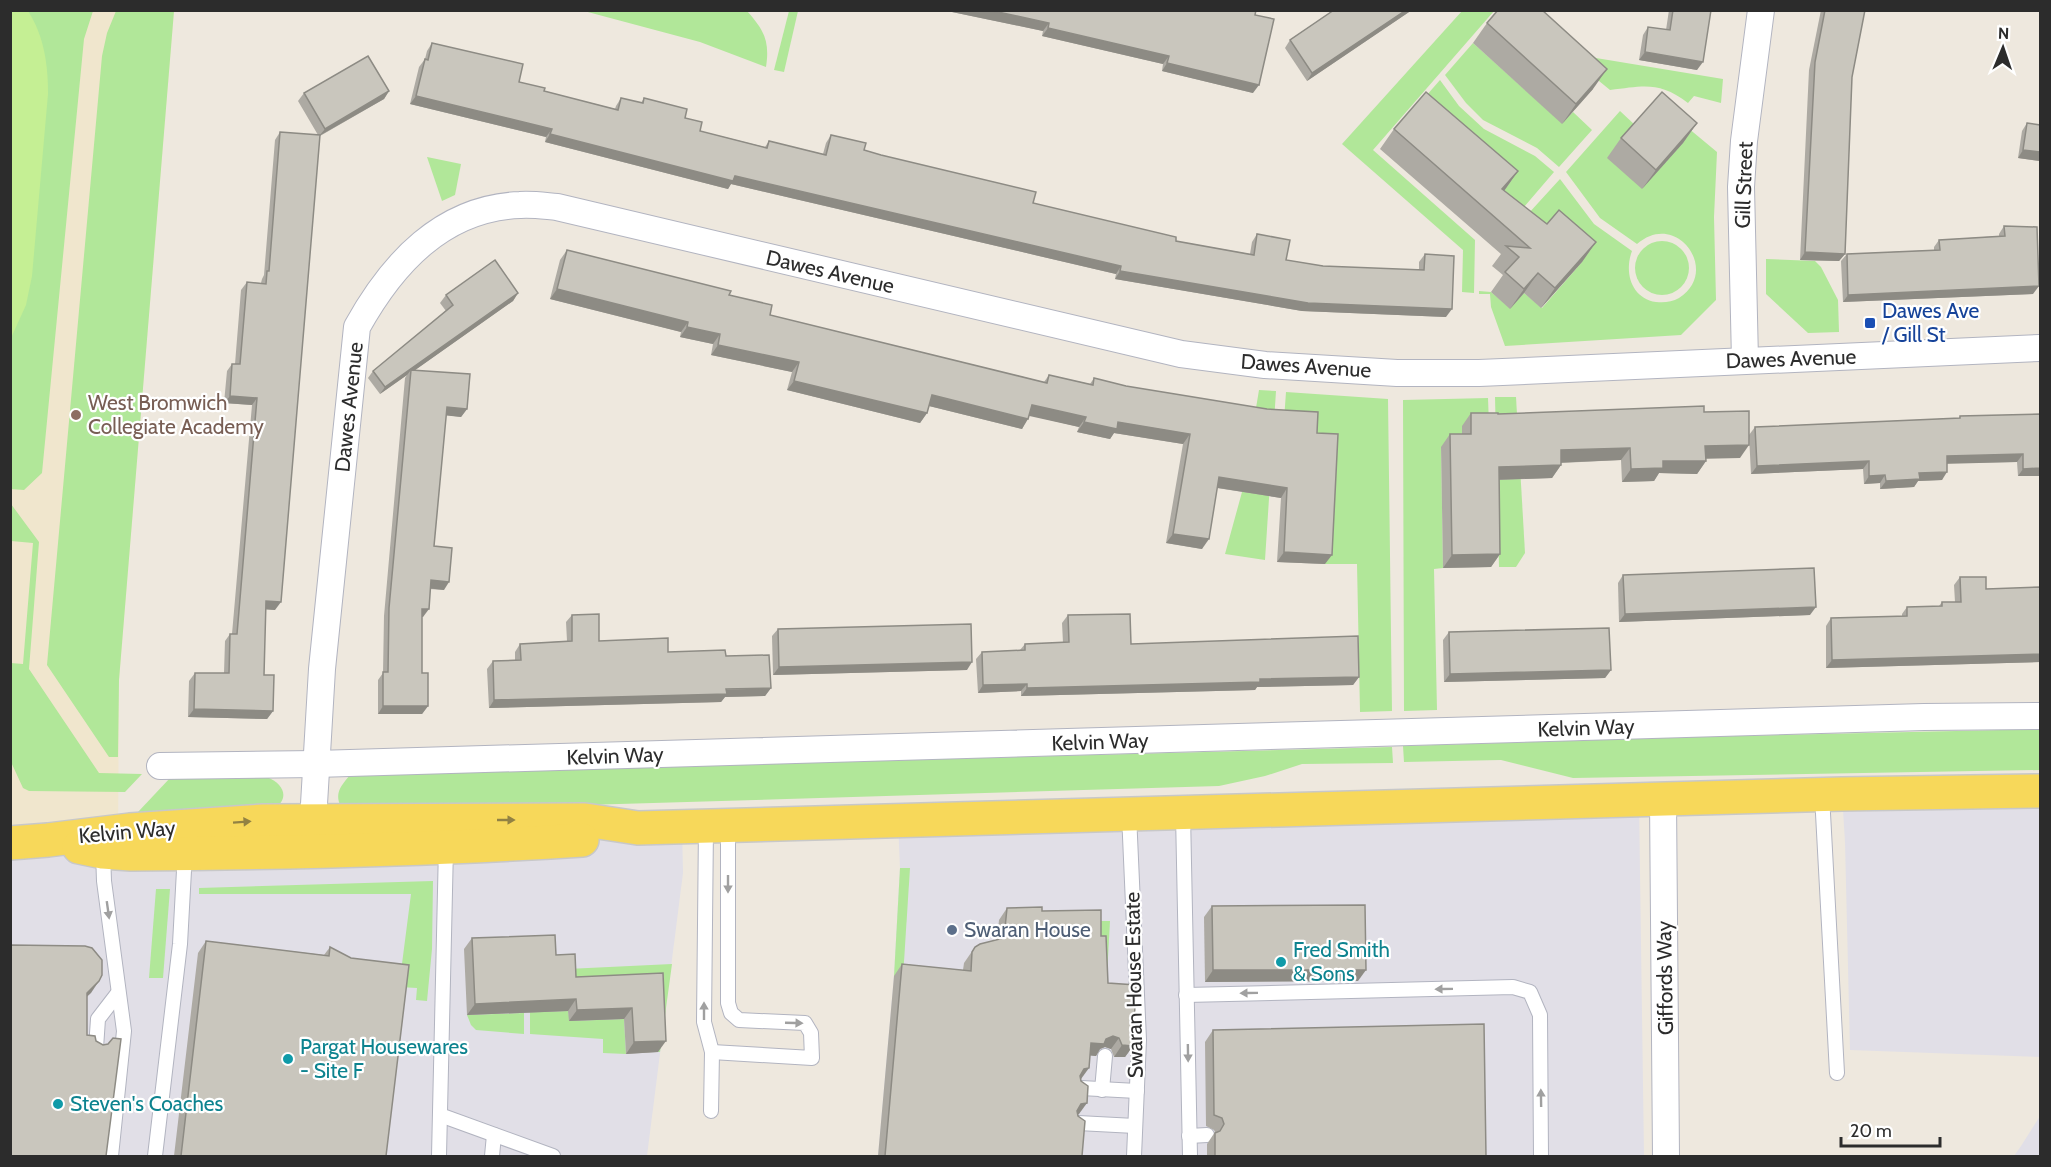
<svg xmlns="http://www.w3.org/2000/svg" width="2051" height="1167" font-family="Cabin,sans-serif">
<rect width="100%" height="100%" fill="#eee8de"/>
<g fill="#e1dfe7">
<path d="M2040 791V1057L1850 1050 1845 842 1842 794Z"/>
<path d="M1639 801 1644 1156H878L894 976 900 868 898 821Z"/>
<path d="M682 826 683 873 647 1156H11V843Z"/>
<path d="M2040 1116V1156H2014L2021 1146Z"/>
</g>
<path fill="#f0e6cd" d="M11 11H174L119 680 118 843H11Z"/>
<g fill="#b1e799">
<path d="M10 11H93L84 39 42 473 24 490 10 489Z"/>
<path d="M116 11H174L119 680 118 757H109L47 665 102 56 107 33Z"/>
<path d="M584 11H747C764 30 770 41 766 67L700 42Z"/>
<path d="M789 11H798L784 72 774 70Z"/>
<path d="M1462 11H1494L1373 150 1475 240 1474 293 1462 292 1463 250 1342 144Z"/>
<path d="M1514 11H1530L1596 58 1723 79 1721 103 1694 96 1688 103C1659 81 1644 86 1610 90Z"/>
<path d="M1473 43 1562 123 1573 112 1592 130 1559 167 1537 148 1483 120 1466 103 1445 75Z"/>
<path d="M1440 80 1459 106 1484 129 1535 156 1554 172 1512 221 1412 112Z"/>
<path d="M1620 111 1636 126 1676 118 1717 152 1714 217 1716 300 1681 335 1505 346 1491 307 1490 294H1479V291L1491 292 1510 308 1524 293 1542 308 1582 262 1528 214 1560 179 1594 224 1632 251C1624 272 1631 298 1656 302 1664 303 1672 302 1679 298 1721 272 1677 209 1637 244L1600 218 1566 172Z"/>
<path d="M427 157 461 164 455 195 442 201Z"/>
<circle cx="1662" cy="268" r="27"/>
<path d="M1766 259 1815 261 1821 267 1838 300 1839 332 1808 333 1766 294Z"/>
<path d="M1259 390 1276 391 1265 560 1225 554 1242 492Z"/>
<path d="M1286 392 1388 399 1392 711 1360 712 1357 564H1325L1284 420Z"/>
<path d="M1495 397H1516L1525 553 1516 567H1499Z"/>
<path d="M1488 398 1489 425 1462 447H1441L1443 568 1434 569 1437 710 1404 711 1403 400Z"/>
<path d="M11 504 39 542 29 669 99 773 142 774 125 792 29 791 23 788 11 762V663L23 664 33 543 11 541Z"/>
<path d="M2040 729V770L1573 778 1501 760 1404 762 1403 746 1692 737Z"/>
<path d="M1392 747 1393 763 1302 764 1265 776 1219 786 352 812 341 807C334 793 341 786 350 775Z"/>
<path d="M267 777C284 784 291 799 272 810L138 812 170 778Z"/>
<path d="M900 868H910L903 977 894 976Z"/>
<path d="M433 881 432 949 427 1001 416 1000 417 988 399 987 411 894H199V888Z"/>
<path d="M156 889H170L163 978H149Z"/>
<path d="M1093 921H1110L1106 994Z"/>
<path d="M672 964 660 1052H658L655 985 568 989 567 969Z"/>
<path d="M568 1011 570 1021 624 1019 626 1054 603 1053V1039L530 1034V1012Z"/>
<path d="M524 1013V1034L476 1030 471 1025 467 1015Z"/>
</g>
<path fill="#c5ef94" d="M11 10 28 11C44 36 48 64 48 94L32 276 26 305 11 338Z"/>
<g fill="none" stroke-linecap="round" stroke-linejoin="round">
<g stroke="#b2b4c0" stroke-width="16">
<g id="service">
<path d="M1822 795 1837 1073"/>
<path d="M1129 814 1139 1040 1134 1156"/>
<path d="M1183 814 1190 1156"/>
<path d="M706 826 704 1022 712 1052 711 1111"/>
<path d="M103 852 104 881 124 1031 111 1156"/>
<path d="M1186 995 1513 987 1530 992 1540 1015 1541 1156"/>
<path d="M96 1048 98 1019 118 993"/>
<path d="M712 1052 812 1058 811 1033 805 1023 739 1020 731 1013 728 1003V826"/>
<path d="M1081 1088 1137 1091"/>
<path d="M1102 1090 1105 1056"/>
<path d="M440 1115 553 1156"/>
<path d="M1078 1123 1135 1126"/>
<path d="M1189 1136 1207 1135"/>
<path d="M155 1156 180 944 185 852"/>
<path d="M439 1156 446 847"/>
<path d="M492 1156 494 1135"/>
</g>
</g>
<g stroke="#b2b4c0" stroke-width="28">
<g id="minor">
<path d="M1745 360 1741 187 1744 141 1761 10"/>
<path d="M160 766 316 764 1924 717 2040 716"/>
<path d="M1663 800 1666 1156"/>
<path d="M322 836H320L313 821 322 669 357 327C392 264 442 208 520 205 532 204 545 206 557 207L1181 354 1265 365 1397 373H1479L2040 348"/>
</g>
</g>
<g stroke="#c8c8c8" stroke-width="36">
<g id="primary">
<path d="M10 843 48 840 130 830 263 821 585 820 638 828 1842 794 2040 791"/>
<path d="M79 847 103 852 131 854C281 853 431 850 582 840"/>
</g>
</g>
<use href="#service" stroke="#fff" stroke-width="14"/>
<use href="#minor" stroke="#fff" stroke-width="26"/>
<use href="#primary" stroke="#f7d85a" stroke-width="33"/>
</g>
<g fill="#adaaa3">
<path d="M952 10H1256L1255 15 1253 93 1162 71 1163 64 1042 36 1043 31 952 12Z"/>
<path d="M1334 10H1412L1307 81 1285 48 1290 40Z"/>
<path d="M1669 10H1711L1697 70 1639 60 1643 35 1648 27 1666 30Z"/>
<path d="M1821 10H1865L1852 77 1845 254 1839 261 1800 260 1809 70Z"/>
<path d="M1487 23 1593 89 1562 124 1473 43Z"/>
<path d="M432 43 519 82 544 91 615 109 616 106 621 98 641 103 644 98 685 118 700 131 765 147 769 141 823 154 826 143 831 135 864 150 1033 203 1176 241 1250 254 1252 242 1257 234 1286 260 1323 266 1419 270V262L1425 254 1446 317 1302 311 1115 279 1116 274 731 184 728 189 545 142 546 137 410 104 419 67 425 59 427 51Z"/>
<path d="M389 91 384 99 320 136 275 610 265 609 264 675 273 711 267 719 188 717 189 681 195 673H224L225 641 230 634H232L252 405 224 403 227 371 232 364H235L241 290 247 282 261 283 262 279 264 275 275 140 280 132 318 135 298 101 304 93Z"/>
<path d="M1697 123 1683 143 1642 189 1607 158 1621 138Z"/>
<path d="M2027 123 2040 161 2018 158 2022 131Z"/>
<path d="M1394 129 1518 171 1504 191 1547 224 1596 242 1582 262 1541 308 1524 293 1510 309 1491 292 1503 275 1492 266 1501 254 1380 149Z"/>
<path d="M2004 226 2033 294 1843 302 1841 261 1847 254 1934 250V247L1939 240 1999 236V234Z"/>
<path d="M567 250 729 295 770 315 1044 382 1049 375 1090 384 1094 378 1317 433 1325 564 1277 562 1281 498 1217 488 1202 549 1166 543 1183 444 1114 433 1110 439 1077 432 1079 427 1029 415 1022 429 929 406 927 413 920 423 787 390 792 372 711 355 713 344 680 337 681 332 550 299 560 260Z"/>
<path d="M518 293 513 301 415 370 467 409 461 417 446 415 434 546 444 590 430 589 423 617H422V673L428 706 422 714H378V680L383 673 384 616 405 378 407 375 380 394 368 378 373 371 446 311 440 303 446 295Z"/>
<path d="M1704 412 1740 458H1706V461L1697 474 1659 473 1654 481 1622 482 1621 460 1561 463V465L1552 478 1499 480 1500 554 1491 567 1443 568 1441 447 1450 434H1462V426L1471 413 1498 414Z"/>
<path d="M2040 414V476H2018L2017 462 1947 463 1942 480 1918 481 1914 487 1880 489V483L1864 484 1863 469 1751 474 1749 435 1755 427 1959 418 1960 416Z"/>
<path d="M1623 575 1810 615 1619 622 1618 583Z"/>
<path d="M1960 577 1986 589 2040 587V662L1826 668V626L1831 618 1902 616V614L1907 607 1939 606 1942 602H1955L1954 585Z"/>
<path d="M572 615 599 641 668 652 726 656 771 688 765 696 725 697 721 702 489 708 487 669 493 661 515 660V652L520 644 567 641 566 622Z"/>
<path d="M1068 615 1131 644 1359 677 1353 685 1257 687 1255 690 1021 696V691L978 693 976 659 982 652 1020 650 1025 644 1063 643 1062 623Z"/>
<path d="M778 629 967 670 773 675 772 636Z"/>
<path d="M1449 632 1611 670 1605 678 1444 682 1443 640Z"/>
<path d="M1212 906 1358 981 1205 982 1204 917Z"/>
<path d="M1007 908 1042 911 1101 936 1108 983 1133 1046 1125 1057H1114L1111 1049 1105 1047 1100 1049 1096 1056 1090 1055 1081 1079 1079 1114H1078L1082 1156H878L894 976 902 964 963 970 964 963 975 947 997 940 999 920Z"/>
<path d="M472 938 556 955 576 977 663 973 658 1052 626 1054 624 1019 569 1021 568 1011 467 1015 464 949Z"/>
<path d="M206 941 324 955 330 947 386 1156H174L198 953Z"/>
<path d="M1213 1030 1486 1156H1207V1144L1215 1132 1214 1130 1206 1126 1205 1042Z"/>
</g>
<g fill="#8d8b84">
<path d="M953 10H989L1049 23 1043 31 952 12Z"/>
<path d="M1406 10H1412L1307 81 1312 73Z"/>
<path d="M1048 28 1169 56 1163 64 1042 36Z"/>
<path d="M1645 52 1703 62 1697 70 1639 60Z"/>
<path d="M1167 63 1259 85 1253 93 1162 71Z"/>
<path d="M1607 69 1593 89 1562 124 1576 104Z"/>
<path d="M389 91 384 99 319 136 325 129Z"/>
<path d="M416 96 552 129 546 137 410 104Z"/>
<path d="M1697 123 1683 143 1642 189 1656 170Z"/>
<path d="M550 134 735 176 1121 266 1116 274 731 184 728 189 545 142Z"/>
<path d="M2023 150 2040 152V161L2018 158Z"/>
<path d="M1518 171 1504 191 1502 189Z"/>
<path d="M1596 242 1582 262 1541 308 1555 288Z"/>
<path d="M1805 252 1845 254 1839 261 1800 260Z"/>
<path d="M1120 271 1452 309 1446 317 1302 311 1115 279Z"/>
<path d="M1538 273 1524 293 1510 309 1524 289Z"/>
<path d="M2039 286 2033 294 1843 302 1848 295Z"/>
<path d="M557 289 688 322 681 332 550 299Z"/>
<path d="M518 293 513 301 411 373V370L407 375 380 394 385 387Z"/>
<path d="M687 327 720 334 713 344 680 337Z"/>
<path d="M718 345 799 362 792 372 711 355Z"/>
<path d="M794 381 927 413 920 423 787 390Z"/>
<path d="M932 395 1028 419 1022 429 925 405Z"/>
<path d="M230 396 257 398 252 405 224 403Z"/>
<path d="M1032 405 1086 417 1079 427 1025 415Z"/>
<path d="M447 407 467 409 461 417 442 415Z"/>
<path d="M1084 422H1118L1190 434 1183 444 1114 433 1110 439 1077 432Z"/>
<path d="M1749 445 1740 458 1696 459 1705 446Z"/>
<path d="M1630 448 1621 460 1552 463 1561 450Z"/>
<path d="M2023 454 2017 462 1941 464 1947 456Z"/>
<path d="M1663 461H1706L1697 474 1659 473 1654 481 1622 482 1631 469Z"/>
<path d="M1869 461 1863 469 1751 474 1757 466Z"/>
<path d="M1561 465 1552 478 1490 480 1499 467Z"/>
<path d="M2040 468V476H2018L2023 469Z"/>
<path d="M1947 472 1942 480 1918 481 1914 487 1880 489 1886 481 1919 473Z"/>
<path d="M1885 475 1880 483 1864 484 1869 476Z"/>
<path d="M1219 477 1287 488 1281 498 1212 487Z"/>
<path d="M1173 534 1209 539 1202 549 1166 543Z"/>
<path d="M1284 552 1332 555 1325 564 1277 562Z"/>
<path d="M1500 554 1491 567 1443 568 1452 555Z"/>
<path d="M431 580 449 582 444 590 426 588Z"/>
<path d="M266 601 281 602 275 610 260 609Z"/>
<path d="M1816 607 1810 615 1619 622 1625 614Z"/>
<path d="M422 609H429L423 617 416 616Z"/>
<path d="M2040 654V662L1826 668 1832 660Z"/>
<path d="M972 662 967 670 773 675 779 667Z"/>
<path d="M1611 670 1605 678 1444 682 1450 674Z"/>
<path d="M1359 677 1353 685 1257 687 1255 690 1021 696 1027 688 1260 679Z"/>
<path d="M1027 684 1021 691 978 693 983 685Z"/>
<path d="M771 688 765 696 725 697 721 702 489 708 494 700Z"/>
<path d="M383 706H428L422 714H378Z"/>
<path d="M194 709 273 711 267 719 188 717Z"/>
<path d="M1213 970H1366L1358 981 1205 982Z"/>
<path d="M99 981 91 993 79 1004 87 993Z"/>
<path d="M576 999 568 1011 467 1015 475 1004Z"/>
<path d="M632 1008 624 1019 569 1021 577 1010Z"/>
<path d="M1113 1036 1119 1038 1111 1049 1105 1047 1100 1049 1096 1056 1083 1055 1091 1043 1106 1039Z"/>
<path d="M666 1041 658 1052 626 1054 634 1042Z"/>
<path d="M1122 1045 1133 1046 1125 1057H1114Z"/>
<path d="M1089 1068 1081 1079 1076 1080 1084 1069Z"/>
<path d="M1087 1103 1079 1114 1073 1115 1081 1104Z"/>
</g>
<g fill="#c9c6bd" stroke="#8d8b84" stroke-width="1.5">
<path d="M989 10H1256L1255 15 1274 19 1259 85 1167 63 1169 56 1048 28 1049 23Z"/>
<path d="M1334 10H1406L1312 73 1290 40Z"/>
<path d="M1498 10H1542L1607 69 1576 104 1487 23Z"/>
<path d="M1673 10H1711L1703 62 1645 52 1648 27 1670 30Z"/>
<path d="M1825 10H1865L1852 77 1845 254 1805 252 1815 62Z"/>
<path d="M432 43 523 64 519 82 545 88 544 91 618 110 621 98 643 103 644 98 687 109 685 118 702 122 700 131 767 148 769 141 826 155 831 135 866 143 864 150 881 155 1036 192 1033 203 1176 237V241L1254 255 1257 234 1290 240 1286 260 1323 266 1424 270 1425 254 1454 256 1452 309 1308 303 1120 271 1121 266 735 176 733 181 550 134 552 129 416 96 425 59 428 60Z"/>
<path d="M368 56 389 91 325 129 304 93Z"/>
<path d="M1426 92 1518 171 1502 189 1547 224 1559 210 1596 242 1555 288 1538 273 1524 289 1505 272 1519 257 1506 246 1530 248 1394 129Z"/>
<path d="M1662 92 1697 123 1656 170 1621 138Z"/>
<path d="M2027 123 2040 125V152L2023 150Z"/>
<path d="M280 132 320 135 281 602 266 601 264 675H274L273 711 194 709 195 673H229L230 634H237L257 398 230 396 232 364H240L247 282 266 284 267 271H269Z"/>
<path d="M2004 226 2037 227 2039 286 1848 295 1847 254 1940 250 1939 240 2005 236Z"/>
<path d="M567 250 731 291 729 295 772 305 770 315 1047 383 1049 375 1093 385 1094 378 1126 386 1267 409 1318 412 1317 433 1338 434 1332 555 1284 552 1287 488 1219 477 1209 539 1173 534 1190 434 1118 422 1117 429 1084 422 1086 417 1032 405 1028 419 932 395 927 413 794 381 799 362 718 345 720 334 687 327 688 322 557 289Z"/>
<path d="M495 260 518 293 385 387 373 371 453 305 446 295Z"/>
<path d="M411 370 470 374 467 409 447 407 434 546 452 548 449 582 431 580 429 609H422V673H428V706H383V672H388L389 608Z"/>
<path d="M1704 406V412L1749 411V445L1705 446 1706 461H1663V468L1631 469 1630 448 1561 450V465L1499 467 1500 554 1452 555 1450 434H1471V413H1498V414Z"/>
<path d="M2040 414V468L2023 469V454L1947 456V472L1919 473 1920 479 1886 481 1885 475 1869 476V461L1757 466 1755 427 1960 418V416Z"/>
<path d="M1814 568 1816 607 1625 614 1623 575Z"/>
<path d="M1960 577H1986V589L2040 587V654L1832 660 1831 618 1907 616V607L1942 606V602H1961Z"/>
<path d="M599 614V641L668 638V652L725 650 726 656 769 655 771 688 726 689 727 694 494 700 493 661 521 660 520 644 572 641V615Z"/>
<path d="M1130 614 1131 644 1358 636 1359 677 1260 679V682L1027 688V684L983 685 982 652 1025 650V644L1069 642 1068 615Z"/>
<path d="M971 624 972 662 779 667 778 629Z"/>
<path d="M1609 628 1611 670 1450 674 1449 632Z"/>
<path d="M1365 905 1366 970H1213L1212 906Z"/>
<path d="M1042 907V911L1101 910V936H1106L1108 983 1136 985 1133 1046 1122 1045 1119 1038 1113 1036 1106 1039 1104 1044 1091 1043 1089 1068 1084 1069 1080 1076 1081 1081 1088 1086 1087 1103 1081 1104 1077 1111 1078 1116 1085 1121 1082 1156H885L902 964 971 971 972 952 975 947 980 944 1004 938 1007 908Z"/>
<path d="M555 935 556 955 575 954 576 977 663 973 666 1041 634 1042 632 1008 577 1010 576 999 475 1004 472 938Z"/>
<path d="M206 941 329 956 330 947 351 958 409 965 386 1156H181Z"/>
<path d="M10 945 85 946 92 948 102 960V975L99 981 87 993V1035L95 1036 96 1041 103 1045 108 1044 113 1038 121 1039 106 1156H10Z"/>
<path d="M1484 1024 1486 1156H1215V1133L1220 1131 1224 1124 1222 1118 1214 1115 1213 1030Z"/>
</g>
<defs><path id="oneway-solid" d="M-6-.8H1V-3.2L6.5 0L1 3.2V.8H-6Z" transform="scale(1.5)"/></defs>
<g fill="#928243">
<use href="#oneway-solid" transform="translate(506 820)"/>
<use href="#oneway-solid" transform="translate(242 822) rotate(-4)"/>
</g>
<g fill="#a0a0a0">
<use href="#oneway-solid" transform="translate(728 884) rotate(90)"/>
<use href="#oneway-solid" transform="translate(108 910) rotate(82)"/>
<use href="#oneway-solid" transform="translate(1444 989) rotate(179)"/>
<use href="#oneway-solid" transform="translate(1249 993) rotate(179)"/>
<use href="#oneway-solid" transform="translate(704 1011) rotate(-90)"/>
<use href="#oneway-solid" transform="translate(794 1023) rotate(2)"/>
<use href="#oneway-solid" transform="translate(1188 1053) rotate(89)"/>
<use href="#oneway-solid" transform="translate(1541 1098) rotate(-91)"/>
</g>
<rect fill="#1a4fb4" stroke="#fff" stroke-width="2" x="1864" y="317" width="12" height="12" rx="3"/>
<circle fill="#8d6e63" stroke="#fff" stroke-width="2" cx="76" cy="415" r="6"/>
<circle fill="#5c6f8a" stroke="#fff" stroke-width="2" cx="952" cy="930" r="6"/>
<g fill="#0f9aa8" stroke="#fff" stroke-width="2">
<circle cx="1281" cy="962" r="6"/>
<circle cx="288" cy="1059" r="6"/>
<circle cx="58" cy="1104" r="6"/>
</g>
<g text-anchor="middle" stroke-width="4.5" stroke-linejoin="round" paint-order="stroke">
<g font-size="21" fill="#2c2c2c" stroke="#fff">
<text transform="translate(1744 185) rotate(-88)" y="7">Gill Street</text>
<text transform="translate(830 272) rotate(13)" y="7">Dawes Avenue</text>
<text transform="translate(1791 359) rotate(-2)" y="7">Dawes Avenue</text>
<text transform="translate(1306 366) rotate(4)" y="7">Dawes Avenue</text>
<text transform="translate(349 407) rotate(-84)" y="7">Dawes Avenue</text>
<text transform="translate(1586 728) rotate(-2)" y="7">Kelvin Way</text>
<text transform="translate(1100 742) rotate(-2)" y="7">Kelvin Way</text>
<text transform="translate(615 756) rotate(-2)" y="7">Kelvin Way</text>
<text transform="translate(127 832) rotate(-5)" y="7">Kelvin Way</text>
<text transform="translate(1665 978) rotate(-91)" y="7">Giffords Way</text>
<text transform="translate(1134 985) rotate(-91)" y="7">Swaran House Estate</text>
</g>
<g font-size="21" fill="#164399" stroke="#fff" text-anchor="start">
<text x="1882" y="318">Dawes Ave<tspan x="1882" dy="24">/ Gill St</tspan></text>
</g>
<g font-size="21" fill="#785e54" stroke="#fff" text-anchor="start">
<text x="88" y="410">West Bromwich<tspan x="88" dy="24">Collegiate Academy</tspan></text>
</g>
<g font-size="21" fill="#4e5e75" stroke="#fff" text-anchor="start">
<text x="964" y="937">Swaran House</text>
</g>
<g font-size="21" fill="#0d838f" stroke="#fff" text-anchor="start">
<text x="1293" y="957">Fred Smith<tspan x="1293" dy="24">&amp; Sons</tspan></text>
<text x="300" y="1054">Pargat Housewares<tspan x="300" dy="24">- Site F</tspan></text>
<text x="70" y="1111">Steven's Coaches</text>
</g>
</g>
<rect width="2051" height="1167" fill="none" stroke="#2c2c2c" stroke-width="24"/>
<g transform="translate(2003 48) rotate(2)" stroke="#ffffff" stroke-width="4.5" paint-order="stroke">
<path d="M0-4.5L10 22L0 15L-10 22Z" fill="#2c2c2c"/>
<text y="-9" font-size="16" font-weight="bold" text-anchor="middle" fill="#2c2c2c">N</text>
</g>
<path d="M1841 1137v9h99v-9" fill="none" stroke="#2c2c2c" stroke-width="3"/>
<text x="1850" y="1137" font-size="18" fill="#2c2c2c" stroke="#ffffff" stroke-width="4.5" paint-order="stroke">20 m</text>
</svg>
